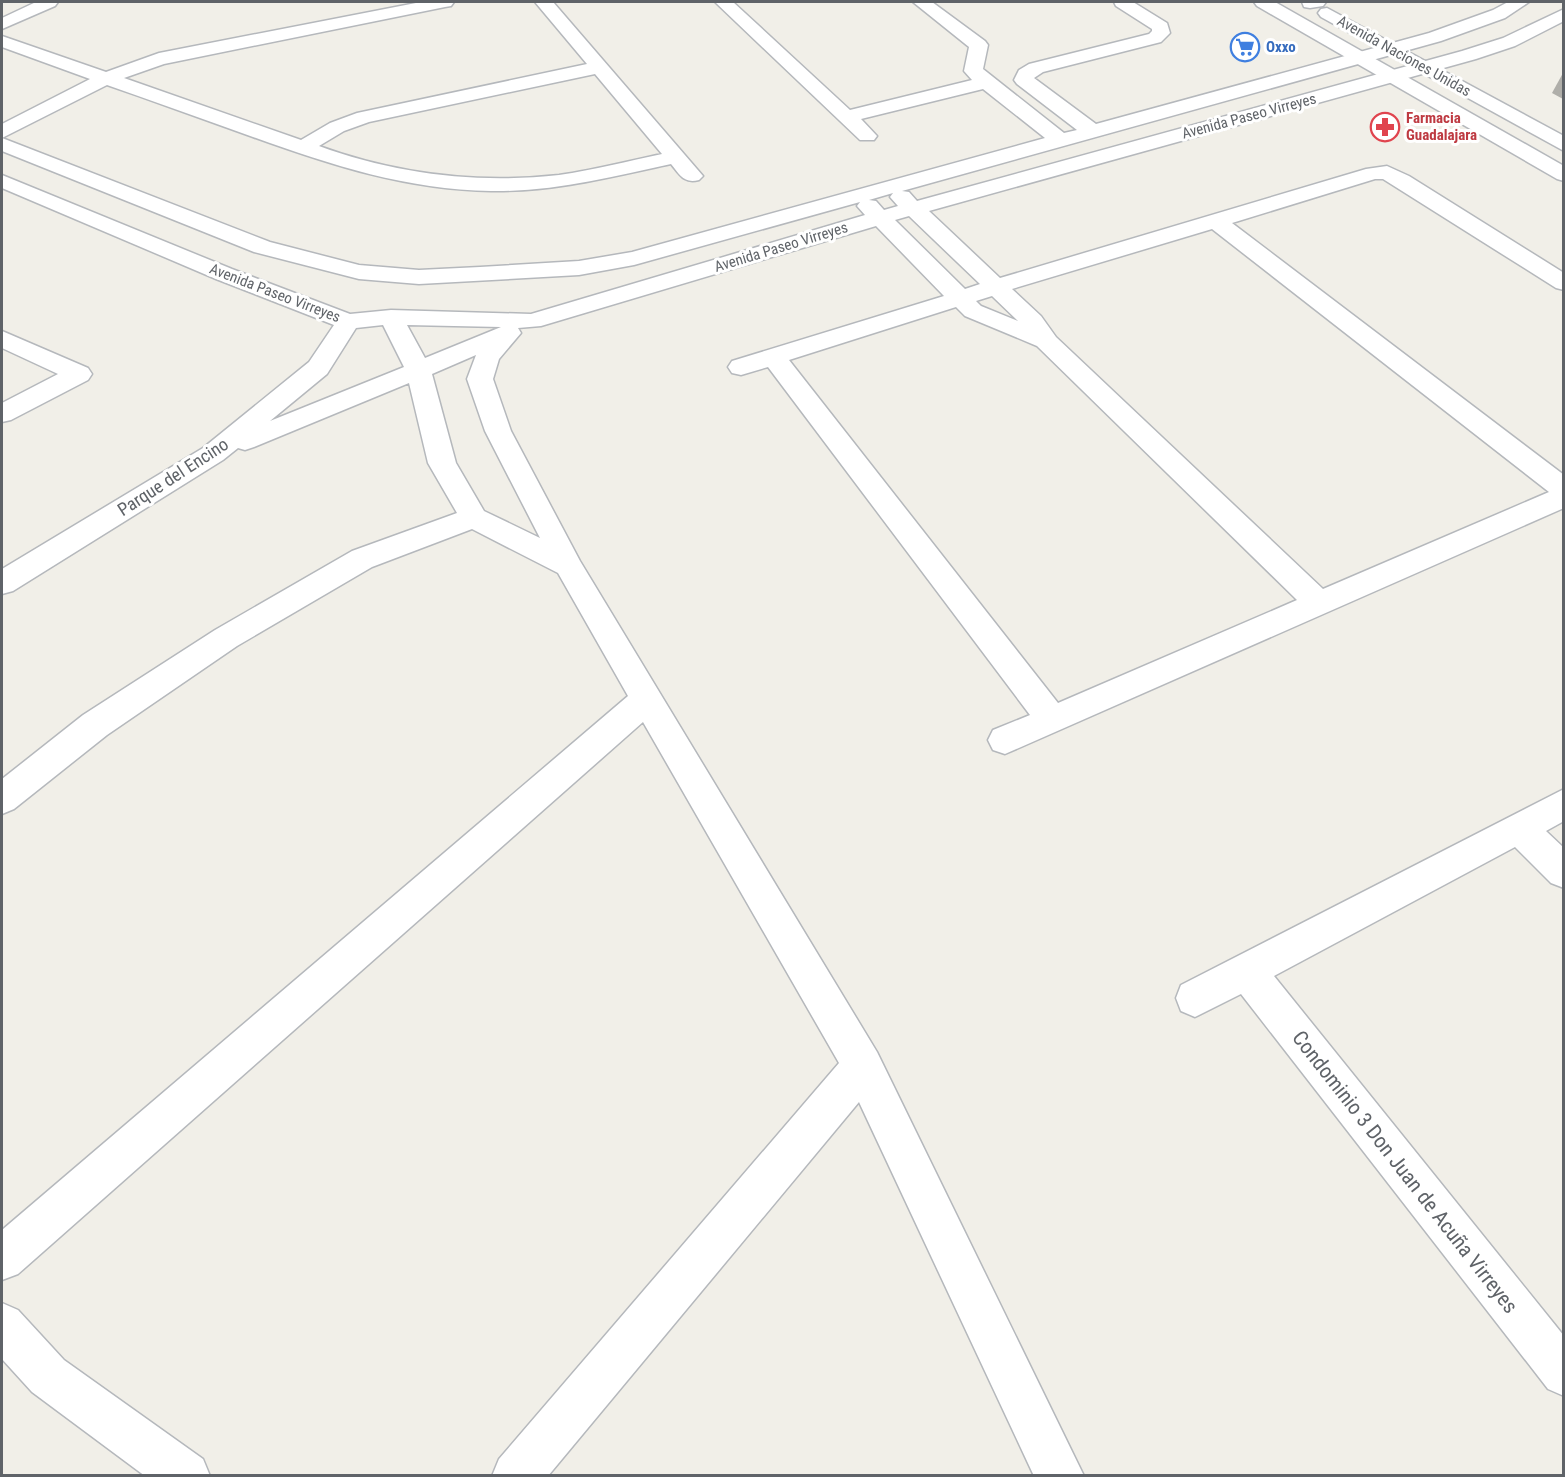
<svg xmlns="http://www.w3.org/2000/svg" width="1565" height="1477" font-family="'Roboto Condensed',sans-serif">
<rect width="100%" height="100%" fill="#f1efe8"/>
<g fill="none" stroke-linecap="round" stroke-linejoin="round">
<g stroke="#b5b8bc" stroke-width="3">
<g id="minor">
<path d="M36 2H58L55 6 2 29V18Z"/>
<path d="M421 2H454L451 6 445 7 164 64 124 78 301 140 330 123 357 113 587 64 535 2H553L703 176 699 180C684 184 680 175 671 164 611 177 553 192 491 191 407 190 331 165 253 137 205 120 156 102 107 85L2 138 270 242 359 265 419 270 480 267 579 261 632 252 1045 138 983 89 861 119 877 136 874 140H860L715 2H733L850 110 972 80 964 71 969 47 913 2H932L985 41 988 45 983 69 1064 133 1077 130 1017 84 1014 80 1019 70 1029 64 1149 34 1152 31V29L1116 6 1114 2H1133L1167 23 1170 33 1161 42 1043 72 1034 78 1096 124 1429 33 1493 10 1508 2H1529L1505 18 1441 41 902 191 909 192 917 201 1462 51 1503 38 1564 9V21L1515 46 1476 59 929 211 1000 278 1366 169 1387 166 1409 176 1564 273V290L1556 288 1383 179H1375L1232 223 1564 475V508L1005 754 993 750 988 740 993 730 1030 715 768 367 741 375 732 373 728 367 732 361 944 296 876 226 541 326 518 328 521 333 499 359 493 379 511 431 580 561 877 1052 1084 1476H1034L859 1102 548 1476H492L499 1459 839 1063 643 722 18 1274 2 1280V1230L628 696 558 573 472 529 372 567 237 646 107 735 14 809 2 814V779L83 715 215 630 352 551 457 513 428 463 409 383 254 447 245 450 238 448 223 460 13 591 2 594V569L203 448 309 362 334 325 216 279 2 188V175L232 269 350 314 391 310 531 314 865 215 857 206 860 202 634 265 579 275 419 284 359 279 254 252 2 151V124L90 79 2 47V36L106 72 159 53ZM595 74 662 154C628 161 594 170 559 175 477 184 396 174 319 146L344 131 369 122ZM893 193 890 197 898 206 884 210 876 201 869 200ZM909 216 980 284 965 289 895 220ZM1212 229 1549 492 1323 589 1056 337 1041 316 1012 289ZM992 296 1018 321 981 306 976 301ZM956 307 965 316 1037 346 1297 600 1058 703 789 360ZM383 325 404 367 270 421 327 374 356 328ZM407 325 501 327 425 358ZM476 355 467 379 485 431 540 538 484 511 456 463 432 374Z"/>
<path d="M1302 2H1326L1323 6 1310 8 1304 7Z"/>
<path d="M2 331 88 368 92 374 88 380 11 420 2 422V403L58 374 2 348Z"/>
<path d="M1564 789V821L1546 831 1564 848V888L1551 883 1515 847 1274 976 1564 1336V1396L1548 1389 1241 994 1195 1017 1181 1011 1176 998 1181 985Z"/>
<path d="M2 1303 18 1310 64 1360 203 1459 210 1476H145L32 1392 2 1359Z"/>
</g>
</g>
<g stroke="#b5b8bc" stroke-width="3">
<g id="tertiary">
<path d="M1254 2H1275L1564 166V181L1557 179 1257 6Z"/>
<path d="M1327 8 1564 136V151L1321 17 1318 13 1321 9Z"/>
</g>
</g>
<use href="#minor" fill="#fff" fill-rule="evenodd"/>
<use href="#tertiary" fill="#fff" fill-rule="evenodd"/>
</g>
<path fill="#afaea9" d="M1563 73V99L1552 93Z"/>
<defs>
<g id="supermarket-ring" transform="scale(1.5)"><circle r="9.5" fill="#fff" stroke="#3f7fe0" stroke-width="1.5"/><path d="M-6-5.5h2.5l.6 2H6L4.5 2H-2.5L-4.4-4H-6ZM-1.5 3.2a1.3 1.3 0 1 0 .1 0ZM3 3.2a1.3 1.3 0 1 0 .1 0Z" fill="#3f7fe0"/></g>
<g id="pharmacy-ring" transform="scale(1.5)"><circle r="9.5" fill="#fff" stroke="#e0444e" stroke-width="1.5"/><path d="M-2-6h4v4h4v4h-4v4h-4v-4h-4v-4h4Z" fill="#e0444e"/></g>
</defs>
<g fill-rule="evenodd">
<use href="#supermarket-ring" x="1245" y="47"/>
<use href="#pharmacy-ring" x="1385" y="127"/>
</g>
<g text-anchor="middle" stroke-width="6" stroke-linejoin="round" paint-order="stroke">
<g font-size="15" font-weight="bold" fill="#366cbe" stroke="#fff" text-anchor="start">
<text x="1266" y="52">Oxxo</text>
</g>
<g font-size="15" fill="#5f6368" stroke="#fff">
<text transform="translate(1404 56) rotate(29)" y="5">Avenida Naciones Unidas</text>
<text transform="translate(1249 116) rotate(-15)" y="5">Avenida Paseo Virreyes</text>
<text transform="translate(781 247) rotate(-17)" y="5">Avenida Paseo Virreyes</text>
<text transform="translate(275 293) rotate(21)" y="5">Avenida Paseo Virreyes</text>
</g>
<g font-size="15" font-weight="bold" fill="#be3a42" stroke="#fff" text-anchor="start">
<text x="1406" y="123">Farmacia<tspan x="1406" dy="17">Guadalajara</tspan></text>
</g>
<g font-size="18" fill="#5f6368" stroke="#fff">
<text transform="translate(173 477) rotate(-33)" y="6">Parque del Encino</text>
</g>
<g font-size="21" fill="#5f6368" stroke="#fff">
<text transform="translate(1405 1172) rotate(52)" y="7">Condominio 3 Don Juan de Acuña Virreyes</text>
</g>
</g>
<rect width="1565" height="1477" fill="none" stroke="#5f6368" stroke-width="6"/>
</svg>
